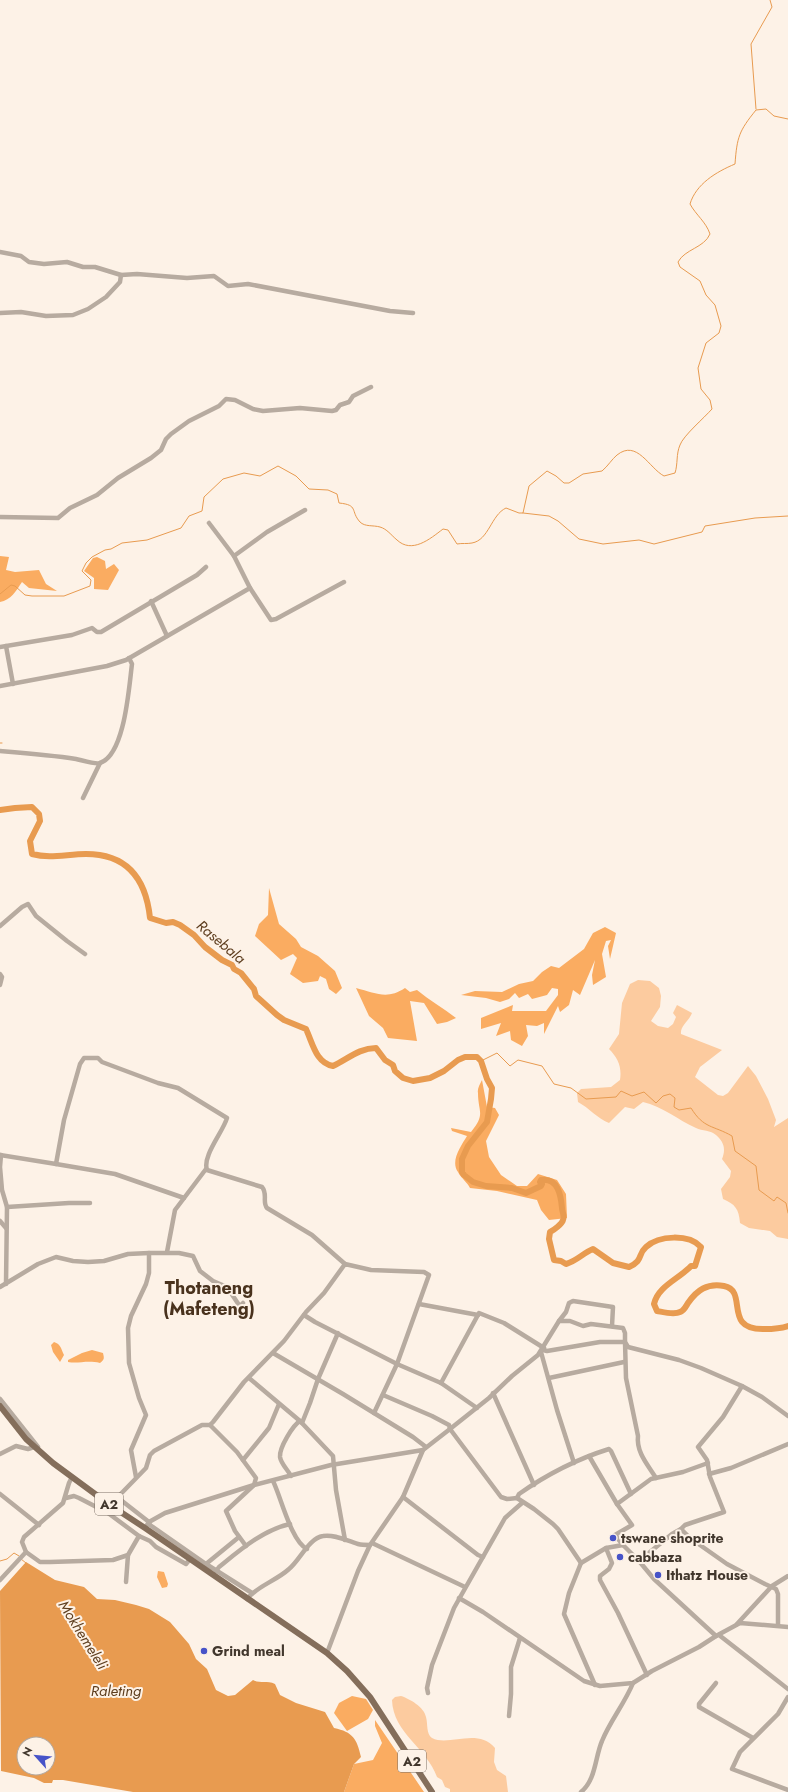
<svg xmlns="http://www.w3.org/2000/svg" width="788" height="1792" font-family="Jost,sans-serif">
<rect width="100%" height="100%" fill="#fdf2e7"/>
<g fill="#fccb9f">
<path d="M638 980 650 981 659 988 661 996 660 1007 651 1021 658 1026 668 1028 673 1024 676 1017 673 1013 677 1005 692 1013C689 1021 680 1026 681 1034L722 1050 700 1067 695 1077 718 1095 723 1096 728 1093 748 1066 756 1076 768 1099 776 1120 774 1127 788 1118V1239L777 1237 770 1231 749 1228 740 1223C739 1209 735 1204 723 1199L721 1189 730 1177 731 1171 722 1159C726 1149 724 1142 716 1135 711 1130 702 1131 696 1128 678 1120 662 1106 643 1102L634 1109 625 1107 609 1123C597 1118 589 1108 578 1102L577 1093 581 1089 611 1087 620 1080C622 1067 618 1058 609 1049L619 1034 622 1003 630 984Z"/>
<path d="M401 1696C410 1699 424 1707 426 1717 428 1724 426 1734 432 1738 449 1747 477 1727 495 1748L494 1762 497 1770 506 1776 508 1792H450V1789L445 1787 442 1780 437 1777C427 1748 393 1733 392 1700L395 1697Z"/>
</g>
<g fill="#faac61">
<path d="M0 556 9 557 6 570 15 572 39 570 46 584 57 591 29 588 22 582C16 591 11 600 0 602Z"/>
<path d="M97 557 105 561 106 569 114 564 119 570 108 590 94 589V578L84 571 93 558Z"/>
<path d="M269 888 279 924 296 939 301 947 318 956 335 971 342 988 336 994 329 989 326 979 320 976 318 981 303 983 290 974 297 958 293 954 281 960 255 936 259 924 268 915Z"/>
<path d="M605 927 616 933 610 959 608 946 611 940 606 941 602 954 606 977 593 985 592 975 595 960 580 995 573 990 569 1005 560 1012 558 1006 544 1034V1023L537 1026 526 1025 528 1036 522 1046 511 1040 510 1031 496 1036 501 1023 481 1029V1018L513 1005 512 1011H546L558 995V989L552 988 547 995 532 999 528 994 519 998 515 993 509 999 500 1002 486 998 461 995 475 991 502 992 519 984 533 981 542 972 551 966 559 968 584 949 593 933Z"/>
<path d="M356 988C376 993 387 1000 405 988L410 992 417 990C429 1000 443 1008 456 1018L447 1022 437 1024 424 1003 410 1001 417 1041 388 1038 383 1028 369 1016Z"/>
<path d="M482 1080 487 1107 495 1108 499 1115 486 1141 489 1157 501 1175 517 1186H527L538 1174 557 1180 566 1194 567 1218 549 1220 541 1210 537 1200 497 1191 470 1188C467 1182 461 1178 458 1172 450 1161 461 1146 467 1136L452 1131 451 1128 471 1132C486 1114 478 1112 478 1093 477 1089 480 1084 482 1080Z"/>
<path d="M54 1342C61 1344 61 1349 64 1355L60 1362 53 1352 51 1345Z"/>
<path d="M92 1350 103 1353C104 1358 105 1359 100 1363 87 1360 78 1364 68 1362V1360L82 1353Z"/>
<path d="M158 1571 164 1572 168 1584 167 1587 162 1588 157 1577Z"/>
<path d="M352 1696 366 1699 373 1710 368 1719 347 1731 334 1713 339 1703Z"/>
<path d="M375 1720 424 1792H344L354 1764 373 1760 382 1743 375 1726Z"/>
</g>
<path fill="#e89b50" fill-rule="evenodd" d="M26 1562 55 1580 84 1587 97 1599 115 1600 136 1605 149 1609 170 1622 189 1644 196 1659 207 1669 216 1690 228 1696 235 1695 253 1680C261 1684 267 1680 275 1684L280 1695 296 1703 325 1712 334 1728C353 1732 357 1739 361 1757L354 1764 344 1792H133L63 1780H53L52 1783H44L34 1778 1 1771 0 1591ZM24 1744H48V1768H24Z"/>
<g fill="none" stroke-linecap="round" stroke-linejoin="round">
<g stroke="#e89b50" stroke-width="1">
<path d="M756 109 751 44 772 7 770 0"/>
<path d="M523 513 549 516 558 521 579 539 603 544 639 540 654 544 702 532 705 526 755 518 788 516"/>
<path d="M0 594 11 585 15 586 25 595 32 596H64L90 586 91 580 82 571 86 563 92 557 105 550 111 549 122 543 147 540 181 528 189 516 202 511 204 497 223 479 244 473 260 476 278 466 296 476 309 489 328 490 337 494 339 503C359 505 350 511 360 522 365 527 373 525 380 527 387 529 391 535 397 540 412 554 430 539 443 529L448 530 457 544C462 543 467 544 472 543 489 540 491 515 506 508L519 513H523L529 486 547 471 556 476 564 483H569L583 474 602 471C608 466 612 459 617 455 637 439 649 468 664 476L675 473C678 464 676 454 680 445 683 436 704 418 712 409L710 400 701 389 698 368 706 343 719 333 721 326 715 305 706 295 700 281 680 267 678 262C685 249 704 248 710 234 706 222 696 215 690 204 696 184 716 172 735 164 737 137 739 131 756 110L766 109 774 116 788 119"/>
<path d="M0 743H2"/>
<path d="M481 1061 497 1053 510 1066 518 1060 542 1066 554 1084 571 1088 586 1099 616 1097 621 1091 632 1096 644 1092 656 1103 663 1096 670 1094 675 1098 674 1107 679 1110 691 1108C704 1129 713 1125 732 1136L735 1151 756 1166 759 1190 774 1201 777 1197 786 1203 788 1213"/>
<path d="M21 1559 26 1563"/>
<path d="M0 1561 7 1559 14 1553 19 1556"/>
</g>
<path stroke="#e89b50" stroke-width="6" d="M0 810 15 808 32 807 39 814 40 821 30 841 32 854C50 859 67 854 86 854 128 854 146 880 150 918L166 923 173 922 180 925 194 935 205 947 222 960 232 965 234 969 241 973 254 989 256 996 277 1015 284 1020 306 1029C313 1044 316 1063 333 1066 348 1059 359 1048 376 1048L385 1060 393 1065 395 1071 403 1078 413 1081 430 1078 444 1071 458 1060 465 1057H477L481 1061 487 1079 492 1088 491 1099 487 1122 468 1146 462 1159V1172L464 1175 473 1182 486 1186 512 1188 526 1193 541 1186 542 1184 540 1182 541 1180C558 1177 561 1196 562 1208 562 1212 565 1216 563 1220 562 1224 554 1230 550 1232L549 1239 554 1260 561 1261 566 1264C577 1261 583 1253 593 1249L613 1263 629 1267C644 1260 637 1255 646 1247 659 1235 689 1234 701 1247L695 1266H691C679 1279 658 1286 654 1304L657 1311C663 1312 674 1315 680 1312 684 1311 686 1306 688 1303 697 1290 707 1283 724 1286 749 1291 722 1330 764 1329 772 1329 780 1329 788 1326"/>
<g stroke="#b7aba0" stroke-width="4.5">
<path d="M0 252 21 256 29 262 44 264 67 262 83 267H95L121 275 137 274 187 278 214 276 228 286 248 284 390 311 413 313"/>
<path d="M0 313 21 312 46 316 73 315 88 309 106 297 120 282 121 275"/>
<path d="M0 517 58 518 70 508 97 495 118 478 151 458 161 450 166 439 171 434 189 421 219 406 226 399 235 400 253 409 263 411 300 408 332 411 336 410 340 405 349 402 353 396 371 387"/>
<path d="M209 523 234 556 250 588 271 620 276 619 344 582"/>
<path d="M234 556 267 532 305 510"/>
<path d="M151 601 167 636"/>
<path d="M6 646 13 684"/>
<path d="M0 647 72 635 92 628 97 632H101L197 575 206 567"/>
<path d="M0 686 107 666 126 660 250 588"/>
<path d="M0 751C25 753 51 755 76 759 81 760 97 765 100 763 125 755 129 686 132 664L129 658"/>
<path d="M83 798 100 763"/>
<path d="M0 926 22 907 28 904 36 916 67 941 85 954"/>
<path d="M0 974 2 977 0 985"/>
<path d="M0 1155 56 1164 64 1120 80 1064 84 1058H98L102 1062 158 1083 178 1088 227 1118C223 1132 202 1156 207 1170L262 1187C268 1194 262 1202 267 1208L312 1235 345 1264"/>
<path d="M1 1155 0 1167 2 1190 7 1207 6 1284"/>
<path d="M56 1164 115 1174 184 1198"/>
<path d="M7 1207 69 1203H90"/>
<path d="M0 1221 6 1228"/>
<path d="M167 1252 175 1210 206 1169"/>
<path d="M0 1287 38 1264 56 1257 73 1261 88 1262 104 1261 128 1254 149 1253H179L193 1256 200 1271 213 1281 227 1287 239 1305H241L243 1303"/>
<path d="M419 1304 478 1315"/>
<path d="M304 1315 315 1322 397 1364 441 1383 477 1408"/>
<path d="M559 1321 566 1312 569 1303 573 1301 613 1307 612 1326"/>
<path d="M543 1350 547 1351 600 1342H625L626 1378 638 1436C636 1452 648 1465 656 1478"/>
<path d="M541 1352 557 1410 574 1463"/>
<path d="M273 1353 343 1394 413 1437 426 1447"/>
<path d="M249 1378 300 1421 333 1456 336 1490 345 1540"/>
<path d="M549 1378 624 1362"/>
<path d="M441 1383 479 1313 504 1323 544 1348"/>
<path d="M493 1393 534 1485"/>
<path d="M383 1395 432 1416 449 1425 450 1429 489 1398 512 1376 538 1355 559 1321H570L583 1326 591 1324 623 1328 625 1333V1342L628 1347 679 1360 701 1368 742 1386"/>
<path d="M0 1399 38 1447"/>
<path d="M302 1423 310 1403 318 1379 338 1333"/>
<path d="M210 1425 237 1452 256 1478 254 1485 226 1511 235 1531 246 1546"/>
<path d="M0 1454 16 1446 28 1449 34 1447"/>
<path d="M589 1456 617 1504 651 1479 683 1472 708 1463"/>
<path d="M243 1460 269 1428 279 1404"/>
<path d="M709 1474 731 1468 788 1444"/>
<path d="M291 1476C288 1470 281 1464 280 1457 279 1448 293 1425 300 1421"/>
<path d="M136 1477 131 1450 146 1415 139 1398 129 1363 128 1328 131 1316 146 1284 149 1273V1253"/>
<path d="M273 1481C281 1497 291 1541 307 1549"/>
<path d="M0 1494 39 1525"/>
<path d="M117 1497 149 1522 150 1525 206 1564 252 1593"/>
<path d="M403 1497 478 1555 483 1557"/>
<path d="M66 1498 74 1496 79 1498 108 1513 139 1536 150 1541 156 1547 186 1564 190 1559"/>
<path d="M517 1498 519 1494C546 1475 577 1459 609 1449L611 1451 631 1494"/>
<path d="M617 1504 632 1525 615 1535 623 1545"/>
<path d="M108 1513 110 1505 146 1468 150 1455 154 1451 202 1425H210L213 1422 244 1382 284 1341 306 1312 324 1293 345 1264 371 1270 424 1272 429 1275 397 1364 374 1413"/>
<path d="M145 1528 149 1522 165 1513 254 1485 331 1465 423 1450"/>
<path d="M681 1529 685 1525 724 1512 710 1477 707 1460 698 1447 723 1417 742 1386 762 1397 788 1416"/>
<path d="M372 1543 465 1587"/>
<path d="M606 1548 612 1563 609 1569 600 1576V1580L618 1613 647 1675"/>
<path d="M26 1552 22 1542 24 1537 63 1503 69 1483 72 1477"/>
<path d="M639 1561 672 1534 681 1529 690 1538 727 1564 765 1584 776 1589 778 1594V1625"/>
<path d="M581 1563 569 1593 564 1614 595 1685"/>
<path d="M206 1564 239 1537"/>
<path d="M216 1571 219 1567C240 1550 263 1530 290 1524"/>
<path d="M0 1580 26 1552 40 1562H50L113 1560 128 1555 139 1536"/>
<path d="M126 1582 128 1555"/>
<path d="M459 1598 483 1612 584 1681 600 1686 633 1683 652 1671 699 1647 716 1636"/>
<path d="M247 1599C257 1586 276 1581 289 1569 300 1560 309 1538 323 1536 335 1534 347 1541 358 1544 362 1545 366 1545 370 1545"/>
<path d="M737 1624 772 1586 788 1576"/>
<path d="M719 1635 788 1689"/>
<path d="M327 1653 358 1571 370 1545 403 1497 423 1450 450 1429 501 1497 507 1499 517 1498 534 1509 553 1524 558 1529 581 1563 606 1548 623 1545 639 1561 654 1579 716 1636 740 1623 788 1627"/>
<path d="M716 1683 699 1704V1707L753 1738"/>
<path d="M428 1693 427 1688 432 1665 454 1608 505 1518 522 1503"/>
<path d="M788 1697 778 1714 740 1752 732 1769 788 1790"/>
<path d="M509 1716 511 1694V1667L520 1638"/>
<path d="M581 1792C596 1780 595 1757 602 1741 610 1721 625 1703 633 1683"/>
</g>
<path stroke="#846e5b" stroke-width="6" d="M0 1406 26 1439 53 1463 110 1505 145 1528 327 1653 347 1671 370 1697 432 1792"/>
</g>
<g fill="#4753c8" stroke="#fdf2e7" stroke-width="1.5">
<circle cx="613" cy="1538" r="4"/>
<circle cx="620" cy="1557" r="4"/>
<circle cx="658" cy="1575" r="4"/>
<circle cx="204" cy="1651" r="4"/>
</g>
<g text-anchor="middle" stroke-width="4" stroke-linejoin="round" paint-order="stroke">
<g fill="#fdf2e7" stroke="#7a6f65" stroke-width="1">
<rect x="95" y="1493" width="28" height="22" rx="3"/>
<rect x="398" y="1750" width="28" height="22" rx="3"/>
</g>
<g font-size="13" font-weight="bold" fill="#42372d">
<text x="109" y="1509">A2</text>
<text x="412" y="1766">A2</text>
</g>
<g font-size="14" font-weight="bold" fill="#42372d" stroke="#fdf2e7" text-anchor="start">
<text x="621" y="1543">tswane shoprite</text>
<text x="628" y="1562">cabbaza</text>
<text x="666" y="1580">Ithatz House</text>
<text x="212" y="1656">Grind meal</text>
</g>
<g font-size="15" font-style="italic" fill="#5e3e1f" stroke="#fdf2e7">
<text transform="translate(221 942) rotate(40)" y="5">Rasebala</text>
<text transform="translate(83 1635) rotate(58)" y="5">Mokhemeleli</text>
<text x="116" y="1696">Raleting</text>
</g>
<g font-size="18" font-weight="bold" fill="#49321d" stroke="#fdf2e7">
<text x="209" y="1294">Thotaneng<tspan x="209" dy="21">(Mafeteng)</tspan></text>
</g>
</g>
<g transform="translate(36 1756) rotate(297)"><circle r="19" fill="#fdf2e7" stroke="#b2a79d"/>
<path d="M0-3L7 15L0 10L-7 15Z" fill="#4753c8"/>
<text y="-6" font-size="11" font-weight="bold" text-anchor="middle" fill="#42372d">N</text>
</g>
</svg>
